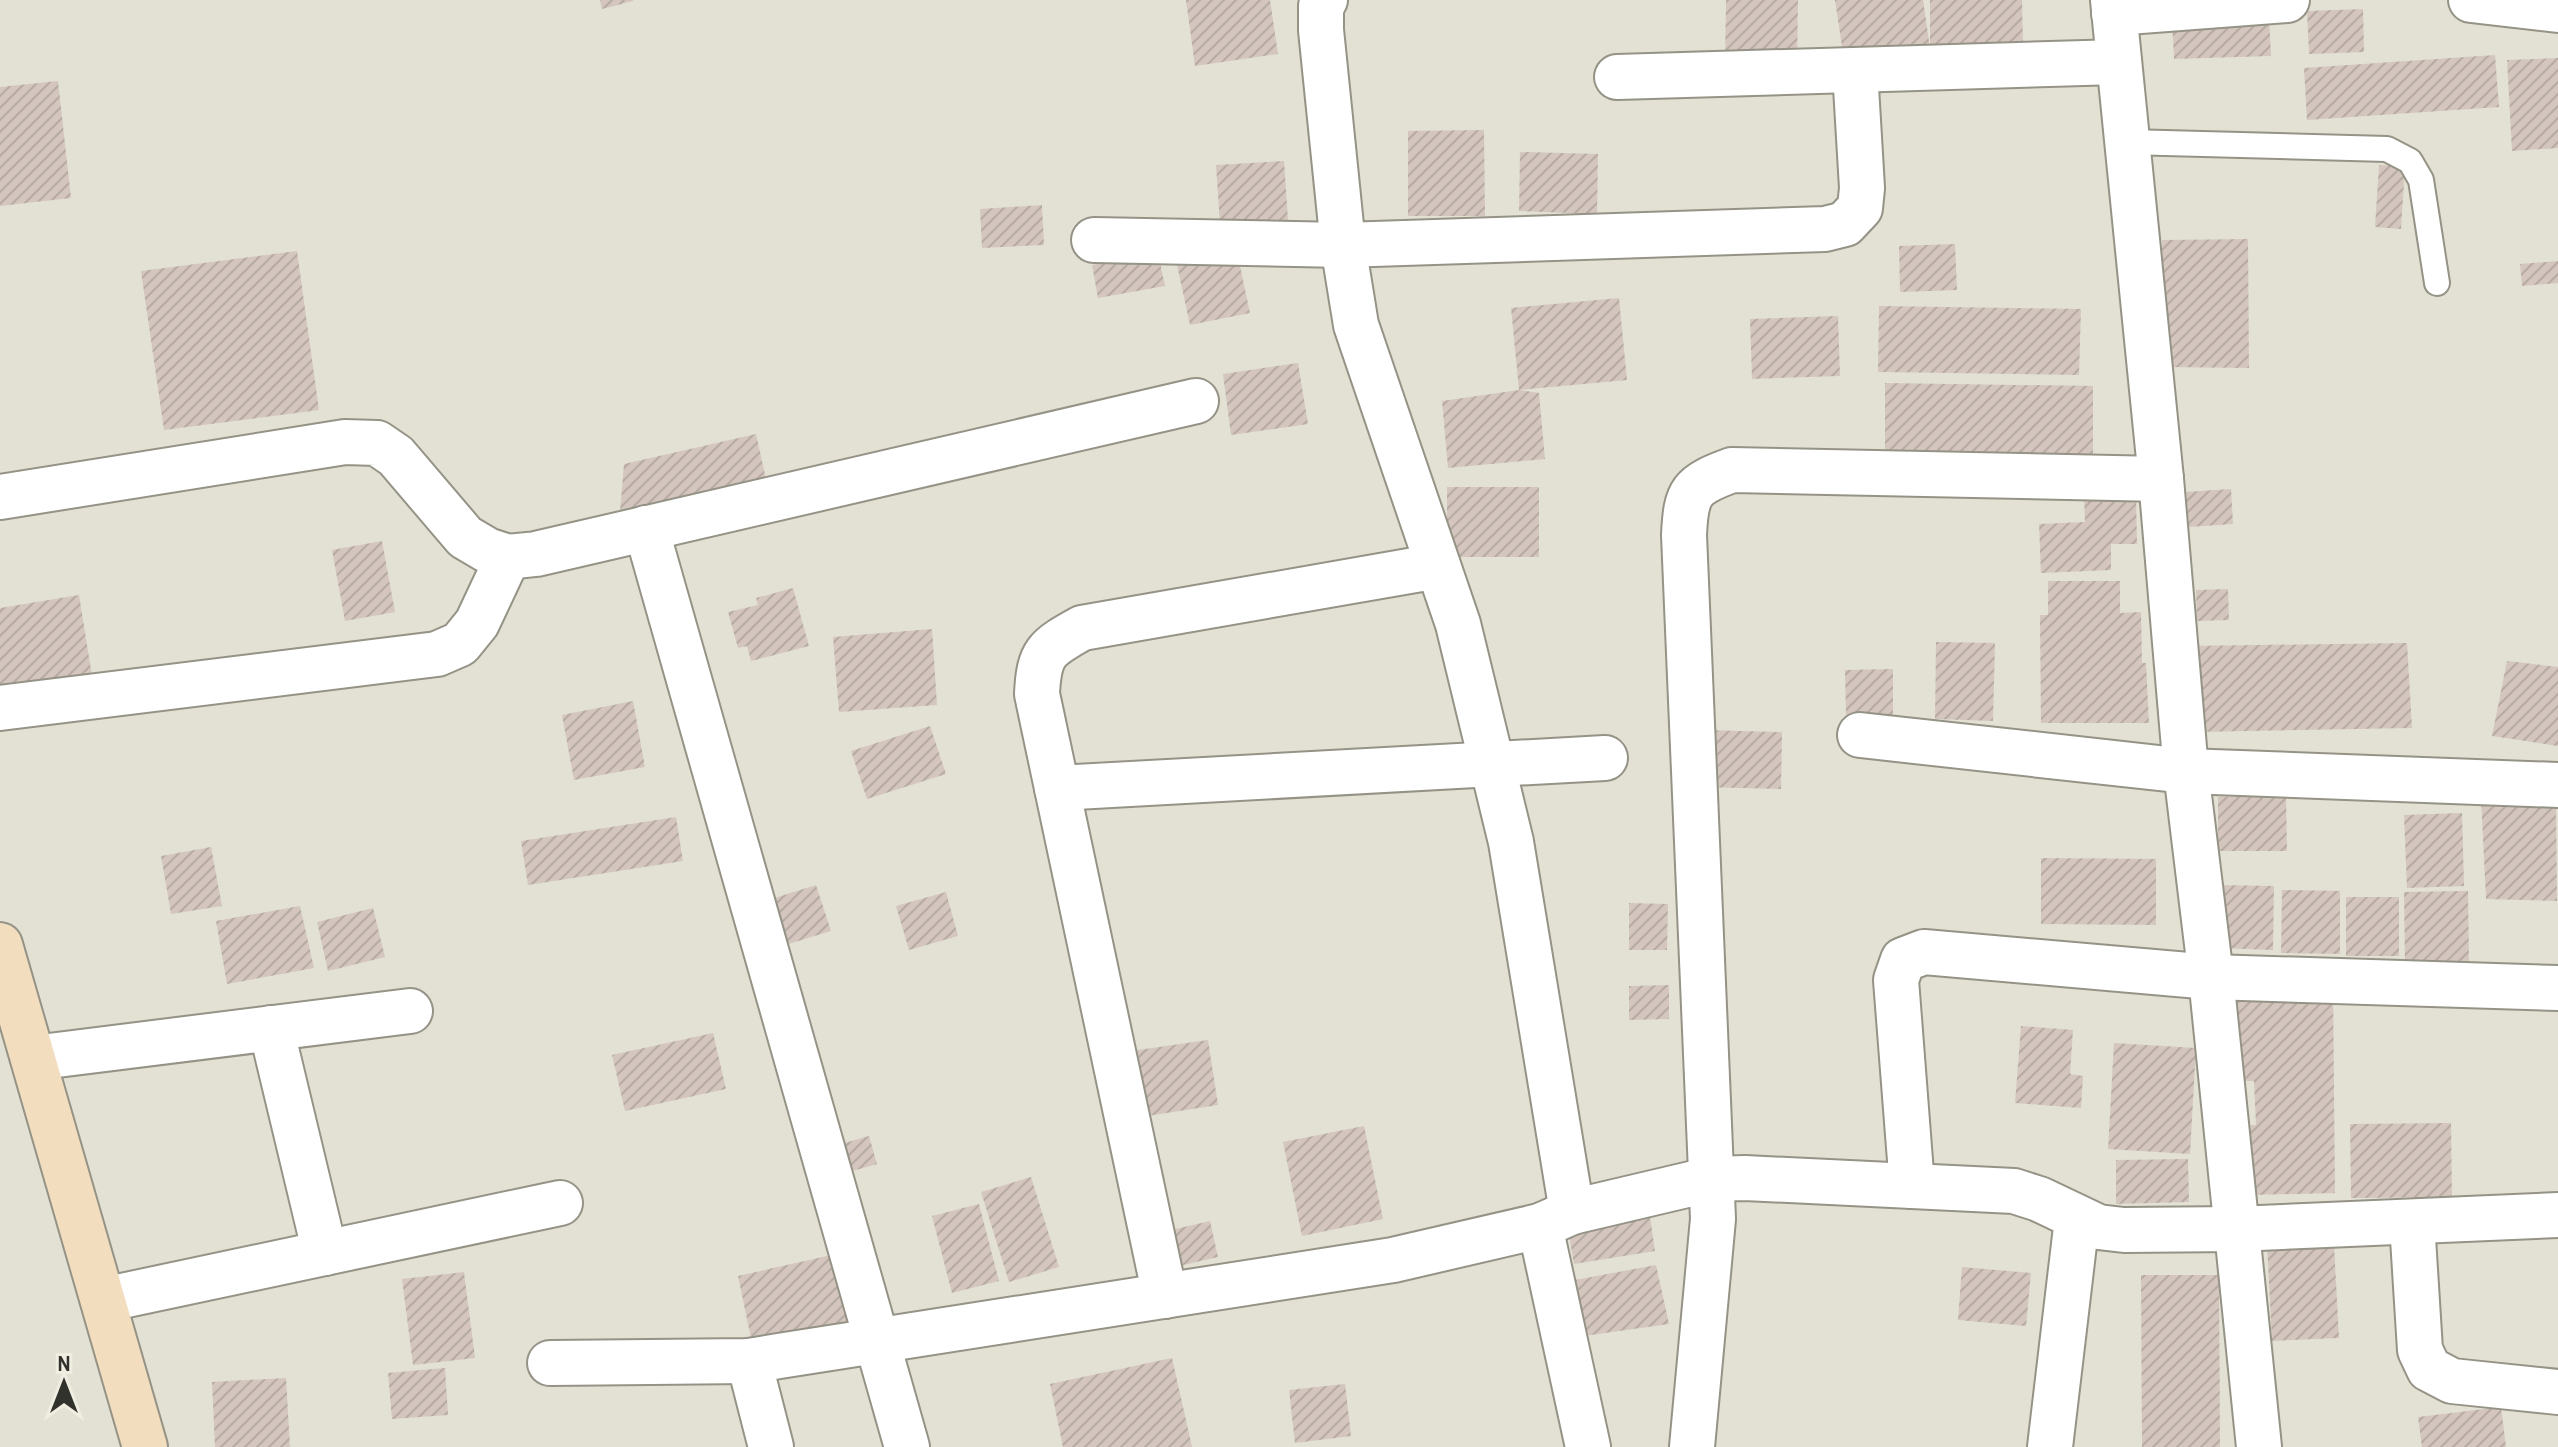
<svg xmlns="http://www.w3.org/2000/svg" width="2558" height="1447" font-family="'Archivo Narrow',sans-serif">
<defs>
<pattern id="building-hatch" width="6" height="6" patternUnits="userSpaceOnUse" patternTransform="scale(2)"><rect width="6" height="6" fill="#d4c6be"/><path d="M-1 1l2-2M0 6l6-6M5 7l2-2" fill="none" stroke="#b6aba3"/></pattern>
</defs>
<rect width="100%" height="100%" fill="#e3e1d3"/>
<g fill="url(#building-hatch)">
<path d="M600 0H633V1L602 9Z"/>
<path d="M1186 0H1270L1278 54 1195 66Z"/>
<path d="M1726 0H1798L1797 61H1725Z"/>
<path d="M1835 0H1923L1930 48 1844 60Z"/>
<path d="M1930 0H2022L2023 46 1930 48Z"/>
<path d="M2363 9 2364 52 2309 54 2307 11Z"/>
<path d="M2269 17 2271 56 2174 59 2172 20Z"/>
<path d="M2495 55 2499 107 2307 120 2304 68Z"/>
<path d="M2558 58V148L2512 151 2507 60Z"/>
<path d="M58 81 71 198 0 206V87Z"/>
<path d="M1484 130 1485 216H1408V131Z"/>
<path d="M1520 152 1598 154 1597 214 1519 211Z"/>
<path d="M1284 161 1288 220 1220 224 1216 165Z"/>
<path d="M2379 165 2405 166 2401 229 2375 227Z"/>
<path d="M1042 205 1044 245 982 248 980 209Z"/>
<path d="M2248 239 2249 368 2164 367 2162 240Z"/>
<path d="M1955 244 1957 290 1900 292 1899 246Z"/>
<path d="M297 251 319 410 164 430 141 271Z"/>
<path d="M1237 252 1250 313 1190 325 1177 265Z"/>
<path d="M1158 254 1165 286 1098 298 1092 265Z"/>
<path d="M2558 261V283L2522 286 2520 264Z"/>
<path d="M1619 298 1627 380 1519 390 1539 393 1545 459 1448 468 1442 401 1519 390 1511 308Z"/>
<path d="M1879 306 2081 309 2079 375 1878 372Z"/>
<path d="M1838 316 1840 376 1752 379 1750 319Z"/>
<path d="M1298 363 1308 424 1231 435 1223 374Z"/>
<path d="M1885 383 2093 386V461L1885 457Z"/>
<path d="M756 434 766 479 620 512 624 464Z"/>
<rect x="1447" y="487" width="92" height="70"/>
<path d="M2231 489 2233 524 2189 527 2186 492Z"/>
<path d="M2136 494 2137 544H2111V570L2041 573 2039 524 2085 522 2084 496Z"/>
<path d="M382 541 395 612 345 621 332 550Z"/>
<path d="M2048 581H2120V613L2141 612 2142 663H2146L2149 723H2041L2040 615H2048Z"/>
<path d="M793 588 809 646 751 661 747 646 738 648 728 612 758 605 756 598Z"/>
<path d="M2228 589 2229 620 2197 621 2196 590Z"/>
<path d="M79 595 92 676 0 691V608Z"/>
<path d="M932 629 937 705 839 712 833 637Z"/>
<path d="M1936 642 1995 643 1993 721 1935 719Z"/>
<path d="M2407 643 2412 728 2195 732 2187 646Z"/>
<path d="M2507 661 2558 667V746L2492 736Z"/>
<path d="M1893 669V716L1846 717 1845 670Z"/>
<path d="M633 701 645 767 574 780 562 715Z"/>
<path d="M930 726 946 774 867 799 851 751Z"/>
<path d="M1702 730 1782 732 1781 789 1700 787Z"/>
<path d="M2286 796 2287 851H2218V797Z"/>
<path d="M2481 797 2556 802 2557 901 2486 899Z"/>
<path d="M2462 813 2464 886 2407 888 2404 815Z"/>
<path d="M676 817 683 861 528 885 521 841Z"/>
<path d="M211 847 222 906 171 914 161 856Z"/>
<path d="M2041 858 2156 859V925L2041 924Z"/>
<path d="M816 885 831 931 782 946 768 900Z"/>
<path d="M2221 885 2274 886 2273 950 2220 948Z"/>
<path d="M2282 890 2340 891V954L2281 953Z"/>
<path d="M2468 891 2469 961 2405 962 2404 892Z"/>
<path d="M946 892 958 936 909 950 896 906Z"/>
<rect x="2346" y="897" width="53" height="59"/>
<path d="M1629 903 1668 904 1667 950H1629Z"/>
<path d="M300 906 314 968 227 984 216 921Z"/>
<path d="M373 908 385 957 328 971 317 922Z"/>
<path d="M1669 985V1019L1629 1020V986Z"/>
<path d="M2333 989 2335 1193 2251 1195 2249 1125H2256L2254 1081H2239L2232 990Z"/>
<path d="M2021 1026 2073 1030 2070 1074 2083 1076 2081 1108 2015 1103Z"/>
<path d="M713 1033 726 1089 625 1111 612 1055Z"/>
<path d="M1208 1040 1218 1105 1141 1117 1131 1051Z"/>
<path d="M2114 1043 2196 1048 2190 1154 2108 1149Z"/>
<path d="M2451 1123 2452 1197 2351 1198 2350 1124Z"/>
<path d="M1364 1126 1383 1219 1302 1236 1283 1142Z"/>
<path d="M869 1136 877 1164 828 1178 820 1150Z"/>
<path d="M2188 1159 2189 1202 2116 1204V1160Z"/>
<path d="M1031 1177 1059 1267 1009 1282 981 1192Z"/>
<path d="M979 1204 999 1281 952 1293 932 1216Z"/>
<path d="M1649 1210 1655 1251 1574 1264 1567 1223Z"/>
<path d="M1210 1221 1218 1257 1162 1270 1154 1234Z"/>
<path d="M2267 1244 2334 1245 2339 1338 2272 1341Z"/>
<path d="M836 1254 851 1321 752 1343 738 1276Z"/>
<path d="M1656 1265 1669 1324 1584 1336 1575 1280Z"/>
<path d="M1962 1267 2031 1273 2026 1326 1958 1320Z"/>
<path d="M464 1272 475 1358 413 1365 402 1279Z"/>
<path d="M2141 1275H2219L2220 1447H2142Z"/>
<path d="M1172 1358 1192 1447H1063L1050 1384Z"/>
<path d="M445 1368 448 1415 392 1419 388 1373Z"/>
<path d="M286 1378 290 1447H215L212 1382Z"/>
<path d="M1345 1384 1351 1436 1295 1443 1289 1390Z"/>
<path d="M2501 1407 2506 1447H2422L2418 1417Z"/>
</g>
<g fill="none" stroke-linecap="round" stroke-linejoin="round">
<g stroke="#959386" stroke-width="28">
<path id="service" d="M2127 142 2387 149 2410 161 2421 180 2437 283"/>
</g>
<g stroke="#959386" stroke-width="48">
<g id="minor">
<path d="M1325 0 1321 6V30L1343 245 1356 325 1458 624 1511 842 1572 1212"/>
<path d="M2113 0 2161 479 2186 771 2211 977 2259 1447"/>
<path d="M2471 0 2558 10"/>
<path d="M2114 13 2287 0"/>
<path d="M1617 77 2119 62"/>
<path d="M1094 240 1343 245 1825 229 1845 224 1860 208 1862 188 1855 70"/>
<path d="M0 497 345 442 377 443 396 456 465 537 487 550 508 557 536 554 1196 401"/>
<path d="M646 528 907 1447"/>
<path d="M0 708 437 654 460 644 477 623 508 557"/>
<path d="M1860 735 2186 771 2558 785"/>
<path d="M1057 788 1605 758"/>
<path d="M271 1028 325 1253"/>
<path d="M33 1058 410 1011"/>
<path d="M1912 1186 1896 980 1903 960 1924 952 2211 977 2558 988"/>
<path d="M2412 1222 2420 1350 2429 1369 2452 1381 2558 1392"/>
<path d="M1540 1226 1588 1447"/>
<path d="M1165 1296 1037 694C1039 652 1046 648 1082 628L1438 566"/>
<path d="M103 1300 560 1203"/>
<path d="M749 1361 771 1447"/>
<path d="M550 1363 749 1361 779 1356 1393 1260 1540 1226 1572 1212 1712 1179 1745 1178 2014 1191 2039 1199 2098 1227 2124 1230 2236 1229 2558 1215"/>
<path d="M1692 1447 1713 1219 1684 535C1686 491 1691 485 1732 470L2161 479"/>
<path d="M2050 1447 2077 1219"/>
</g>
</g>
<g stroke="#959386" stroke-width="48">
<path id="secondary" d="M0 945 145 1447"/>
</g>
<use href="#service" stroke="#fff" stroke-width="24"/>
<use href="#minor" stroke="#fff" stroke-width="44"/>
<use href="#secondary" stroke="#f2ddbf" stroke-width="44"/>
</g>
<g transform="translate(64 1383)" stroke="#f0eee0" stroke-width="6" paint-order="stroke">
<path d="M0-6L14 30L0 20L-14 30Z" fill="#32322c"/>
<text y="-12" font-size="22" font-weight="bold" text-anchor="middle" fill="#32322c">N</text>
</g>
</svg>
